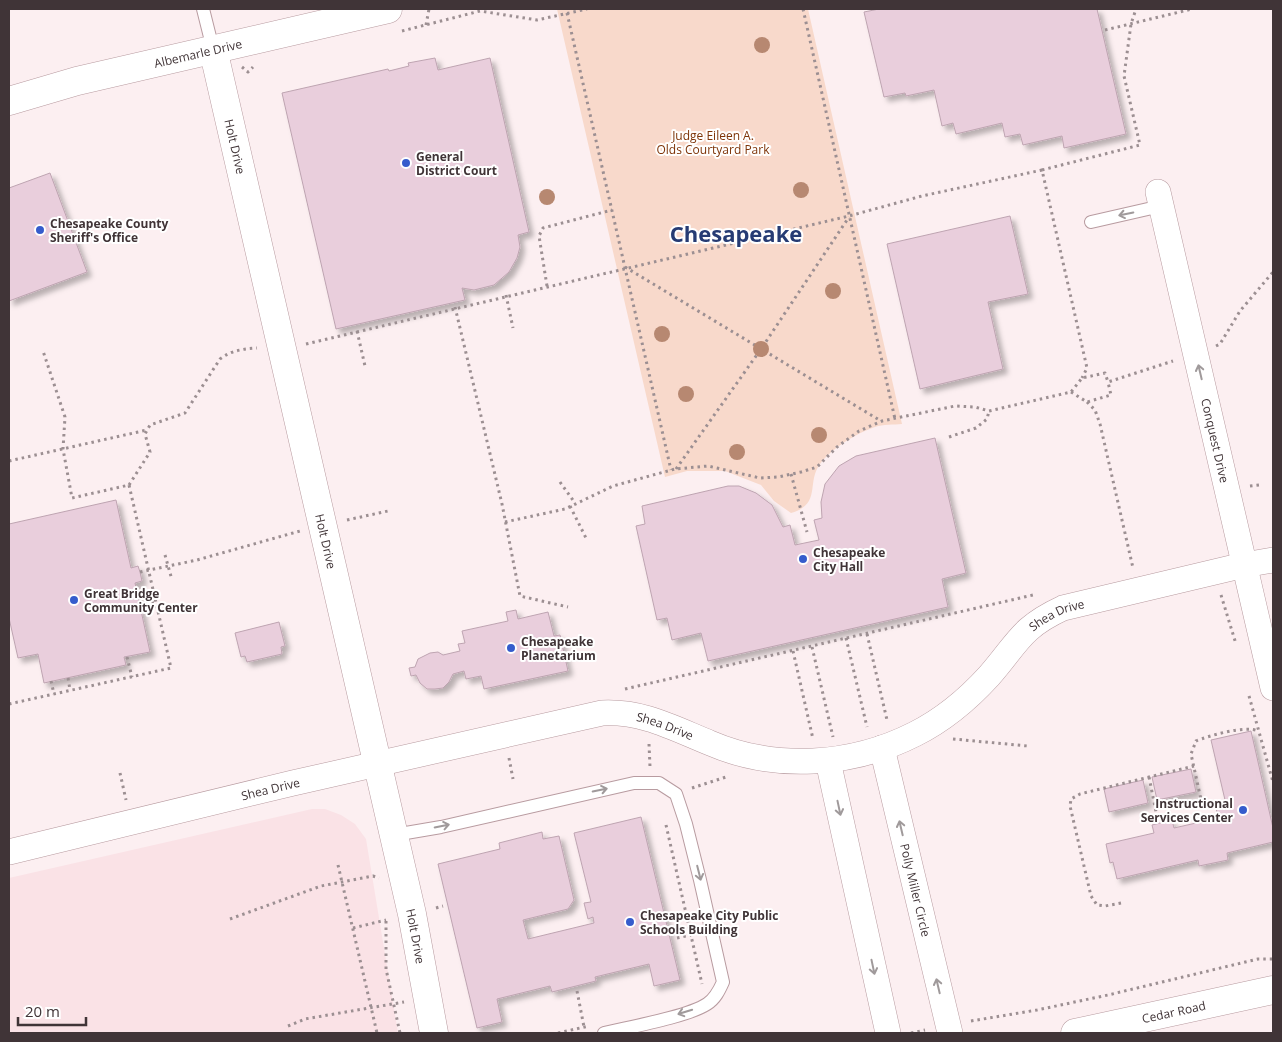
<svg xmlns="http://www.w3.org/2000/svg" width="1282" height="1042" viewBox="0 0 1282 1042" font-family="'Open Sans',sans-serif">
	<defs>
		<filter id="shadow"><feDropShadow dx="4.5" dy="4.5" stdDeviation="2.5" flood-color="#0004"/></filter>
	</defs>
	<rect width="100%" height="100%" fill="#fceff1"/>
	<polygon fill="#fae2e6" points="312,809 325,809 341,815 355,824 366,839 398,1033 9,1033 9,878"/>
	<path fill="#f8d9cb" d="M557,9h251l94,415c-8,1 -19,0 -27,3 -18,6 -43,21 -55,37 -14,19 2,40 -29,49l-17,-12 -13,-16 -36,-14h-38l-22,6z"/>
	<g fill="#e9cedc" stroke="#bea4b1" filter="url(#shadow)">
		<polygon points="879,9 1097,9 1126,134 1064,148 1062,136 1023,145 1020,134 1005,137 1002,123 956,134 953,123 942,126 934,90 906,96 905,93 884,97 864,12"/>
		<polygon points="435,58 438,70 490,58 529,232 518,235 520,247 517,258 509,272 494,285 474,290 462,288 465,300 336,329 282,93 388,69 389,71 409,66 408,63"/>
		<polygon points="50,173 87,272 9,301 9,188"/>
		<polygon points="1010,216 1028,294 988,302 1003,369 920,389 887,244"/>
		<polygon points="935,438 966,573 942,579 948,607 708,661 701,633 672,640 667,618 657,620 636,526 645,524 642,506 728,486 739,486 756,493 772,505 783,527 790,525 795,545 819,540 814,520 822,518 821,502 825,484 839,466 856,456"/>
		<polygon points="116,500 131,568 138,566 140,572 142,581 135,583 150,652 124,657 126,665 44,683 38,654 18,658 9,618 9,524"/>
		<polygon points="516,610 518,619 548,612 554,636 560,635 568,671 484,689 481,676 466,679 464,671 453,674 449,682 443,688 435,689 427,689 420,683 416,675 411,676 409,668 415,667 418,659 430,653 438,652 443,655 460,651 458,644 465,643 462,631 508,621 506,612"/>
		<polygon points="279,622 285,646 281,647 282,654 247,662 245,656 241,657 235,633"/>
		<polygon points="1251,731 1273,828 1273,842 1227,853 1228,860 1199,866 1198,860 1117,879 1113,862 1110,863 1106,844 1154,833 1152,825 1172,820 1174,828 1218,818 1215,802 1225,800 1211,740"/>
		<polygon points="1191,769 1196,792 1157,800 1152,777"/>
		<polygon points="1143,780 1148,803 1109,812 1104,789"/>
		<polygon points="641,817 680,980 654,986 649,964 595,977 596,981 552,992 550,986 497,999 502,1022 477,1028 438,864 500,849 499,843 542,832 543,839 559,836 574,900 568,909 523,920 528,939 594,923 593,917 588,919 584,903 591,902 574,833"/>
	</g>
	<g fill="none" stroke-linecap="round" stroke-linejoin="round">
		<g stroke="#b89ba0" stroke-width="14">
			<g id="lane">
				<polyline points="203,9 213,49"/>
				<polyline points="1091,222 1161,206"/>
				<path d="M394,835l47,-8 193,-44h25l17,11 10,30 14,56 23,102c-4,9 -8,17 -16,22 -20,13 -78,23 -103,29"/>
			</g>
		</g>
		<g stroke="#b89ba0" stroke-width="26">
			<g id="street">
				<path id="s1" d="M1158,192l115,496"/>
				<path id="s2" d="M882,748l68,285"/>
				<polyline points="828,761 888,1033"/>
				<path id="s3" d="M9,852l284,-69 309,-70c41,-2 71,15 108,30 65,28 142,23 205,-9 28,-14 53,-35 74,-58 29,-33 31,-48 74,-68l181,-43 29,-5"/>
			</g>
		</g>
		<g stroke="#b89ba0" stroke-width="29">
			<g id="secondary">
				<path id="s4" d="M213,49l199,865 22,119"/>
				<path id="s5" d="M9,101l68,-20 311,-72"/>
			</g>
		</g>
		<g stroke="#b89ba0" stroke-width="29">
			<g id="primary">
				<path id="s6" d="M1075,1033l198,-43"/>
			</g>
		</g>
		<g stroke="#9c8f92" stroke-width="3" stroke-dasharray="2.5 4" stroke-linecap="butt">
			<polyline points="803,9 895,419"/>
			<polyline points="567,13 671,470"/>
			<polyline points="426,25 429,9"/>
			<polyline points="1105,30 1192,9"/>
			<polyline points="402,31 480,11 537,20 587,9"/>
			<polyline points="242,67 248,72 253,67"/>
			<polyline points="1042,170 1140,145 1124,76 1131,24 1136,9"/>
			<polyline points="625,267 881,421"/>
			<polyline points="547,286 539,236 543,228 612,210"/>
			<polyline points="506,295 513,328"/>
			<polyline points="455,307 502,504 520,596 568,607"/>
			<polyline points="357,331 365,366"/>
			<polyline points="306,344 849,216 922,196 1042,170 1087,368 1082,378"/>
			<polyline points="1216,346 1220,344 1240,311 1273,272"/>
			<polyline points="1071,392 1087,402 1111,395 1108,382"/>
			<polyline points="1087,402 1095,410 1100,424 1133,568"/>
			<polyline points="949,437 976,428 987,419 989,411"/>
			<polyline points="9,461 147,430"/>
			<polyline points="676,469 761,349 849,217"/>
			<polyline points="791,474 807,532"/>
			<polyline points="560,482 575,503"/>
			<path d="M129,485l21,-33 -5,-18 5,-9 35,-12 35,-54c12,-9 23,-10 37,-11"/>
			<polyline points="1250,486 1259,485"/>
			<polyline points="570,506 586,538"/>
			<polyline points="347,520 388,511"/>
			<polyline points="505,522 565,509 613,486 675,469 708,466 760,478 778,477 801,472 817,467 837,447 859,431 882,421 955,406 975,407 989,411 1071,392 1082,378 1105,373 1108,382 1173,361"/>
			<polyline points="165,555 172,580"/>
			<polyline points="140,572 197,560 300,531"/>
			<polyline points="1221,595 1236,644"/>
			<polyline points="145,604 155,602"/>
			<polyline points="867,634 887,720"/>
			<polyline points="846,638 867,727"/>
			<polyline points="812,647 833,737"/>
			<polyline points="793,651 813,739"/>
			<polyline points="127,657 132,677"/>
			<polyline points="68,678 70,690"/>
			<polyline points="51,681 54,694"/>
			<polyline points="625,689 1033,595"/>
			<polyline points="1249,696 1273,782"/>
			<polyline points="9,704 171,668 129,485 72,498 63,449 65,417 43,351"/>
			<polyline points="953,739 1028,746"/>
			<polyline points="649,744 650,767"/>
			<polyline points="509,758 513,779"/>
			<polyline points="120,773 126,800"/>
			<polyline points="1149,777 1156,812"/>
			<polyline points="692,788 729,776"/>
			<path d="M1202,804l-11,-50 5,-13c12,-5 49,-16 62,-10"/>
			<polyline points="666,825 702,984"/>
			<polyline points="338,865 377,1033"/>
			<polyline points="1121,903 1105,906 1097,905 1091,896 1070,806 1071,799 1080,794 1194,766"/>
			<polyline points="436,908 443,906"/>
			<polyline points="230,919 321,886 373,876 379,878"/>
			<polyline points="386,921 386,969 400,1033"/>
			<polyline points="353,928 386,920"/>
			<polyline points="677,938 691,935"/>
			<polyline points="577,991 584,1027"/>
			<polyline points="971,1021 1037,1010 1108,995 1258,959 1273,959"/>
			<polyline points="288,1026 305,1019 404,1002"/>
			<polyline points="558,1033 589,1026"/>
			<polyline points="911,1033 925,1030"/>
		</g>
		<use href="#lane" stroke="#fff" stroke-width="12"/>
		<use href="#street" stroke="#fff" stroke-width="25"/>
		<use href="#secondary" stroke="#fff" stroke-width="28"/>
		<use href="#primary" stroke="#fff" stroke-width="28"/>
	</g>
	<g fill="#b78871">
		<circle cx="762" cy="45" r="8"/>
		<circle cx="801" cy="190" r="8"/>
		<circle cx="547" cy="197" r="8"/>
		<circle cx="833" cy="291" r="8"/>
		<circle cx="662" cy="334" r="8"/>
		<circle cx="761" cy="349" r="8"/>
		<circle cx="686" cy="394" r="8"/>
		<circle cx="819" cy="435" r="8"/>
		<circle cx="737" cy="452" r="8"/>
	</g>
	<defs><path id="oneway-shaft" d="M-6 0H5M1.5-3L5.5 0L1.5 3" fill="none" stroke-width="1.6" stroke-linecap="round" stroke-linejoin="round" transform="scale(1.25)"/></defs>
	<g stroke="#a09a9b">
		<use href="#oneway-shaft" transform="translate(1126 214) rotate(168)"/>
		<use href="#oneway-shaft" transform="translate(1200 372) rotate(-103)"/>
		<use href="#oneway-shaft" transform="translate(600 790) rotate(-12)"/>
		<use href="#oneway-shaft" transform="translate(839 808) rotate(78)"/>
		<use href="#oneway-shaft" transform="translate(442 826) rotate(-11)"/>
		<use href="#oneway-shaft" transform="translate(901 828) rotate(-103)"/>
		<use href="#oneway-shaft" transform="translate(699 873) rotate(76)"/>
		<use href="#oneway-shaft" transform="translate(873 967) rotate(78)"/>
		<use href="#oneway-shaft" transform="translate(938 986) rotate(-103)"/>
		<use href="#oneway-shaft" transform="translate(685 1012) rotate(163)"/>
	</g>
	<g fill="#355ccc" stroke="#fff" stroke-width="2">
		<circle cx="406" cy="163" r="5"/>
		<circle cx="40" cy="230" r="5"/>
		<circle cx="803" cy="559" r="5"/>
		<circle cx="74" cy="600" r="5"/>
		<circle cx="511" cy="648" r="5"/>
		<circle cx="1243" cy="810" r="5"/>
		<circle cx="630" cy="922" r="5"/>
	</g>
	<g text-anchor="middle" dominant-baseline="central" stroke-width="4" stroke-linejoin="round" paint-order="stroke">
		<g font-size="12" fill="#403437" stroke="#fff">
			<text stroke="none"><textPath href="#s5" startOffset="195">Albemarle Drive</textPath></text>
			<text stroke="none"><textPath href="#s4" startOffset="100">Holt Drive</textPath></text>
			<text stroke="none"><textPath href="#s1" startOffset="255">Conquest Drive</textPath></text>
			<text stroke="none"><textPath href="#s4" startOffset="505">Holt Drive</textPath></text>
			<text stroke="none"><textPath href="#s3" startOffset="1122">Shea Drive</textPath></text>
			<text stroke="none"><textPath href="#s3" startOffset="674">Shea Drive</textPath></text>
			<text stroke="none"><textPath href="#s3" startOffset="269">Shea Drive</textPath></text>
			<text stroke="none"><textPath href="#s2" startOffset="146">Polly Miller Circle</textPath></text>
			<text stroke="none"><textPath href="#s4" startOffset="910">Holt Drive</textPath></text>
			<text stroke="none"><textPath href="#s6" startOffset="101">Cedar Road</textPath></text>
		</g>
		<g font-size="12" fill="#7e3408" stroke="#fff">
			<text x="713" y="135">Judge Eileen A.<tspan x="713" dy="14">Olds Courtyard Park</tspan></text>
		</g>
		<g font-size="12" font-weight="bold" fill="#403437" stroke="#fff" text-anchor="start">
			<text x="416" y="156">General<tspan x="416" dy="14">District Court</tspan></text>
			<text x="50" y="223">Chesapeake County<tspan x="50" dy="14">Sheriff's Office</tspan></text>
			<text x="813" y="552">Chesapeake<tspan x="813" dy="14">City Hall</tspan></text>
			<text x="84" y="593">Great Bridge<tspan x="84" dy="14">Community Center</tspan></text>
			<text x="521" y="641">Chesapeake<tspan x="521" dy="14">Planetarium</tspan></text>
			<text x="1233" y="803" text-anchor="end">Instructional<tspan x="1233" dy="14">Services Center</tspan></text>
			<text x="640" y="915">Chesapeake City Public<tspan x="640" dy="14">Schools Building</tspan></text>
		</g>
		<g font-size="22" font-weight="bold" fill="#263b73" stroke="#fff">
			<text x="736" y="233">Chesapeake</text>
		</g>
	</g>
	<rect width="1282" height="1042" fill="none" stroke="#403437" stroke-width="20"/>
	<path d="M18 1017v8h68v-8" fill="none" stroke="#403437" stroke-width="2.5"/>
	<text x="25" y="1017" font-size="15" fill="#403437" stroke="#ffffff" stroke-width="4" paint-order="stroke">20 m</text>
</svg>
